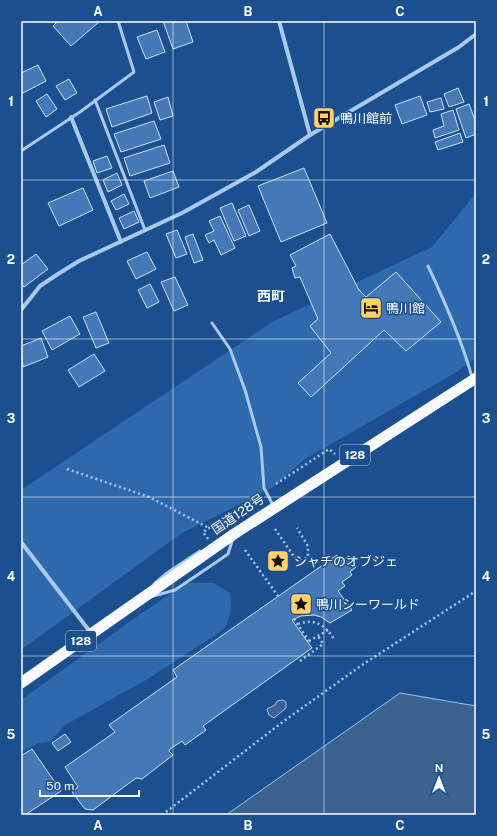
<svg xmlns="http://www.w3.org/2000/svg" width="497" height="836" viewBox="0 0 497 836" font-family="'Public Sans','Noto Sans JP',sans-serif">
	<rect width="100%" height="100%" fill="#1b4f8f"/>
	<g fill="#2e69ad">
		<polygon points="476,193 476,358 455,373 305,459 272,488 182,533 21,650 21,490 274,321 432,247"/>
		<path d="M187,583h27l16,10c2,14 1,25 -7,37l-77,50 -81,45 -15,17 -12,1 -17,9v-52l118,-85z"/>
	</g>
	<g fill="#3c6290" stroke="#9cc4f0">
		<polygon points="400,693 476,706 476,815 226,815"/>
		<polygon points="283,700 286,702 286,708 274,718 269,715 267,709 275,705 277,701"/>
	</g>
	<g fill="#4478b7" stroke="#cfe3fa">
		<polygon points="58,21 97,21 99,22 71,46 53,26"/>
		<polygon points="163,21 186,21 193,42 173,49"/>
		<polygon points="157,30 165,52 146,59 137,37"/>
		<polygon points="38,65 46,81 21,94 21,73"/>
		<polygon points="69,79 77,93 65,100 56,86"/>
		<polygon points="458,88 464,102 449,107 444,94"/>
		<polygon points="47,94 57,109 46,117 36,101"/>
		<polygon points="147,96 152,113 112,127 106,109"/>
		<polygon points="420,96 427,115 402,124 395,105"/>
		<polygon points="168,97 173,116 160,120 154,102"/>
		<polygon points="441,98 444,109 430,112 427,102"/>
		<polygon points="469,104 476,123 476,134 466,138 456,109"/>
		<polygon points="453,110 459,130 435,138 433,130 444,126 441,114"/>
		<polygon points="154,121 161,139 121,152 114,134"/>
		<polygon points="460,133 463,142 438,150 435,142"/>
		<polygon points="164,145 170,163 130,176 124,158"/>
		<polygon points="107,156 112,168 97,173 93,161"/>
		<polygon points="304,168 327,223 281,242 258,186"/>
		<polygon points="173,171 179,187 150,198 144,181"/>
		<polygon points="117,173 122,185 108,192 103,180"/>
		<polygon points="83,188 93,210 59,226 48,203"/>
		<polygon points="124,194 129,204 116,210 111,201"/>
		<polygon points="232,203 246,236 234,241 220,208"/>
		<polygon points="249,205 260,231 249,236 238,210"/>
		<polygon points="134,211 139,222 124,229 119,218"/>
		<polygon points="220,216 235,248 221,255 214,240 209,243 205,235 214,231 209,221"/>
		<polygon points="177,230 187,254 176,258 166,234"/>
		<polygon points="193,234 203,260 194,263 185,237"/>
		<polygon points="330,234 359,290 366,297 396,272 441,322 406,351 384,330 311,397 298,383 331,353 310,326 318,319 300,277 295,278 292,268 296,266 290,255"/>
		<polygon points="147,252 156,269 136,279 127,261"/>
		<polygon points="36,254 48,269 24,287 21,283 21,265"/>
		<polygon points="175,277 188,305 174,311 161,282"/>
		<polygon points="150,284 159,302 147,308 138,290"/>
		<polygon points="96,312 109,343 96,348 83,317"/>
		<polygon points="70,316 80,334 52,350 42,331"/>
		<polygon points="41,338 48,357 23,367 21,346"/>
		<polygon points="94,354 105,371 79,387 68,370"/>
		<polygon points="337,555 341,561 349,556 356,567 350,572 352,575 342,582 345,586 338,591 352,610 330,623 321,617 314,615 301,616 294,619 292,620 312,648 203,726 206,730 185,745 182,741 170,749 169,751 173,755 142,779 136,778 93,810 85,809 72,792 78,787 65,767 115,732 109,725 177,677 173,670"/>
		<polygon points="65,734 71,742 58,751 52,743"/>
		<polygon points="32,749 61,791 25,815 21,815 21,756"/>
	</g>
	<g fill="none" stroke-linecap="round" stroke-linejoin="round">
		<g stroke="#a9c9ee" stroke-width="2.5" stroke-dasharray="2 3" stroke-linecap="butt">
			<polyline points="67,469 149,497 209,528"/>
			<polyline points="276,484 329,449 335,454"/>
			<polyline points="275,529 295,558 304,559 308,557 308,546 297,528"/>
			<polyline points="208,539 203,532 256,497"/>
			<polyline points="245,550 278,596"/>
			<polyline points="294,619 309,641 308,642"/>
			<path d="M298,624c17,-6 27,1 36,15"/>
			<polyline points="309,641 328,630"/>
			<polyline points="300,661 323,644 318,636"/>
			<polyline points="162,815 284,721 362,665 476,591"/>
		</g>
		<g stroke="#a9c9ee" stroke-width="3">
			<polyline points="95,100 145,230"/>
			<polyline points="21,151 80,112 134,72 118,21"/>
			<path d="M428,266c17,36 33,72 44,111"/>
			<polyline points="212,323 230,349 245,390 261,447 264,488 273,505"/>
			<polyline points="154,584 167,573 200,551"/>
			<polyline points="150,597 175,590 215,563 228,554 233,538"/>
		</g>
		<g stroke="#a9c9ee" stroke-width="4">
			<polyline points="279,21 310,135"/>
			<polyline points="71,117 121,242"/>
			<polyline points="21,310 40,286 58,274 79,261 182,213 256,172 310,135 459,47 476,34"/>
			<polyline points="21,542 91,633"/>
		</g>
		<polyline stroke="#f8faff" stroke-width="11" points="21,683 234,534 476,378"/>
	</g>
	<path fill="none" stroke="#fff" stroke-width="1" stroke-opacity="0.55" d="M173,21v794M324,21v794M21,180h455M21,339h455M21,497h455M21,656h455"/>
	<defs>
		<g id="bus-square" transform="scale(1.15)"><rect x="-9" y="-9" width="18" height="18" rx="4" fill="#ffd166" stroke="#1b4f8f"/><path d="M-5-6H5V4H4V6H2V4H-2V6H-4V4H-5ZM-3.5-4V0h7V-4ZM-3.5 1.2v1.5H-2V1.2ZM2 1.2v1.5H3.5V1.2Z" fill="#111"/></g>
		<g id="hotel-square" transform="scale(1.15)"><rect x="-9" y="-9" width="18" height="18" rx="4" fill="#ffd166" stroke="#1b4f8f"/><path d="M-6-4.5h1.5V1H6V5H4.5V3h-9V5H-6ZM-4 0a1.8 1.8 0 1 1 3.6 0ZM.5 0V-2.5h3Q6-2.5 6 0Z" fill="#111"/></g>
		<g id="sight-square" transform="scale(1.15)"><rect x="-9" y="-9" width="18" height="18" rx="4" fill="#ffd166" stroke="#1b4f8f"/><path d="M0-6L1.8-2.2L6-1.7L2.9 1.2L3.7 5.4L0 3.3L-3.7 5.4L-2.9 1.2L-6-1.7L-1.8-2.2Z" fill="#111"/></g>
	</defs>
	<g fill-rule="evenodd">
		<use href="#bus-square" x="324" y="118"/>
		<use href="#hotel-square" x="371" y="308"/>
		<use href="#sight-square" x="278" y="561"/>
		<use href="#sight-square" x="301" y="604"/>
	</g>
	<g text-anchor="middle" dominant-baseline="central" stroke-width="3" stroke-linejoin="round" paint-order="stroke">
		<g fill="#1b4f8f" stroke="#bbcadd" stroke-width="1">
			<rect x="340" y="445" width="30" height="20" rx="3"/>
			<rect x="66" y="631" width="30" height="20" rx="3"/>
		</g>
		<g font-size="12" font-weight="bold" fill="#fff">
			<text x="355" y="455">128</text>
			<text x="81" y="641">128</text>
		</g>
		<g font-size="13" fill="#fff" stroke="#1b4f8f" text-anchor="start">
			<text x="340" y="118">鴨川館前</text>
			<text x="386" y="308">鴨川館</text>
			<text x="294" y="561">シャチのオブジェ</text>
			<text x="316" y="604">鴨川シーワールド</text>
		</g>
		<g font-size="13" fill="#fff" stroke="#1b4f8f">
			<text transform="translate(238 514) rotate(-34)">国道128号</text>
		</g>
		<g font-size="14" font-weight="bold" fill="#fff" stroke="#1b4f8f">
			<text x="271" y="296">西町</text>
		</g>
	</g>
	<rect width="497" height="836" fill="none" stroke="#1b4f8f" stroke-width="44"/>
	<g transform="translate(439 778)" stroke="#1b4f8f" stroke-width="3" paint-order="stroke">
	<path d="M0-3L7 15L0 10L-7 15Z" fill="#ffffff"/>
	<text y="-6" font-size="11" font-weight="bold" text-anchor="middle" fill="#ffffff">N</text>
	</g>
	<path d="M40 790v6h99v-6" fill="none" stroke="#ffffff" stroke-width="2"/>
	<text x="46" y="790" font-size="12" fill="#ffffff" stroke="#1b4f8f" stroke-width="3" paint-order="stroke">50 m</text>
	<rect x="22" y="22" width="453" height="792" fill="none" stroke="#fff" stroke-width="1.5"/>
	<g font-size="13" text-anchor="middle" font-weight="bold" fill="#fff">
		<text x="98" y="16">A</text>
		<text x="248" y="16">B</text>
		<text x="400" y="16">C</text>
		<text x="11" y="106">1</text>
		<text x="486" y="106">1</text>
		<text x="11" y="264">2</text>
		<text x="486" y="264">2</text>
		<text x="11" y="423">3</text>
		<text x="486" y="423">3</text>
		<text x="11" y="581">4</text>
		<text x="486" y="581">4</text>
		<text x="11" y="739">5</text>
		<text x="486" y="739">5</text>
		<text x="98" y="830">A</text>
		<text x="248" y="830">B</text>
		<text x="400" y="830">C</text>
	</g>
</svg>
